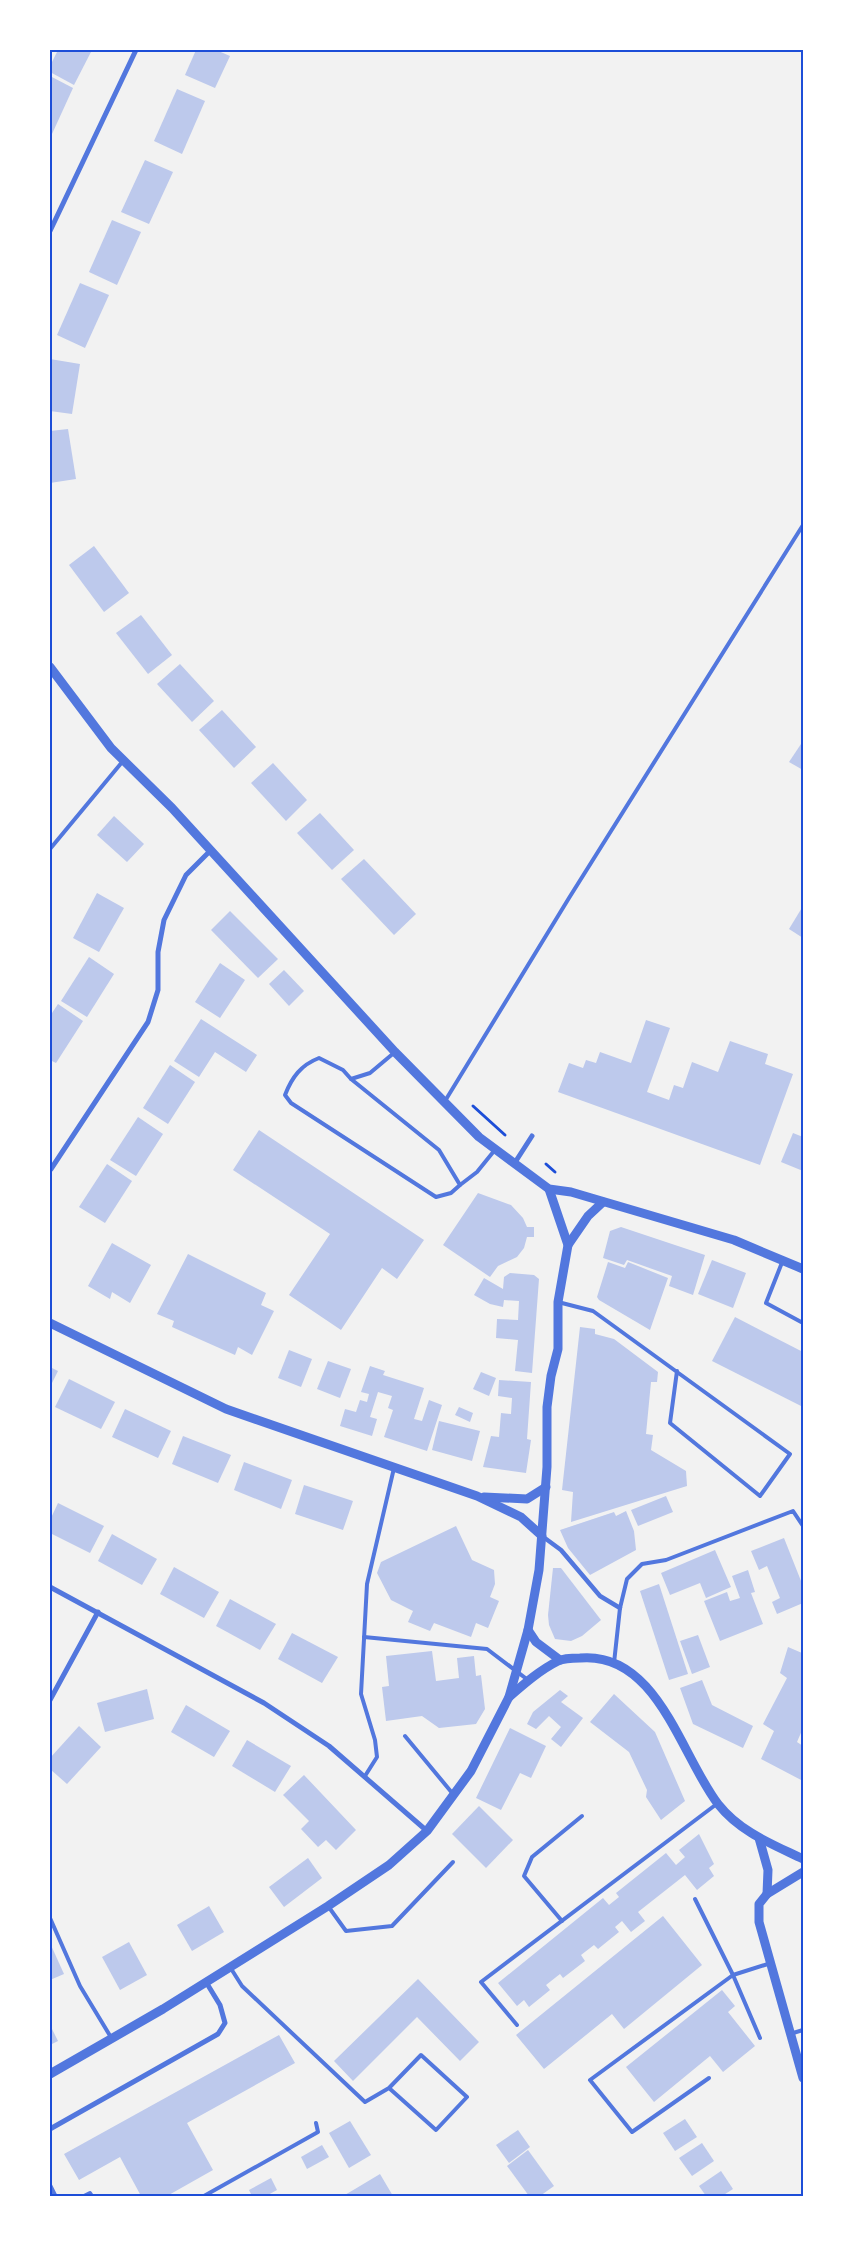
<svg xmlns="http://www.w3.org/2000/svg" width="853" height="2246" viewBox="0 0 853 2246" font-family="Overpass,sans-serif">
	<rect width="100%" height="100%" fill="#f2f2f2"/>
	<g fill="#bdc9ec">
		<polygon points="58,50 92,50 74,85 50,72 50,66"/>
		<polygon points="196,50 216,50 230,56 215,88 185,75"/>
		<polygon points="50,76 73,88 52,134 50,133"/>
		<polygon points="177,89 205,101 182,154 154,141"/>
		<polygon points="145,160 173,172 149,224 121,212"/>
		<polygon points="112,220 141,232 117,285 89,272"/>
		<polygon points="80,283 109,295 85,348 57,335"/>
		<polygon points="50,359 80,364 72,414 50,411"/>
		<polygon points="68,429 76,479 50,483 50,431"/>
		<polygon points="94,546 129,593 104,612 69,565"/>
		<polygon points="141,615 172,655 148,674 116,633"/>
		<polygon points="180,664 214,701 192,722 157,684"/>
		<polygon points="222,710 256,747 234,768 199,730"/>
		<polygon points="803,741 803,770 789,762"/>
		<polygon points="273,763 307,800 286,821 251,783"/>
		<polygon points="320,813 354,850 332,870 297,833"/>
		<polygon points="114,816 144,844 127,862 97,835"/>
		<polygon points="364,859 416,914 394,935 341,879"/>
		<polygon points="97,893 124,908 99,952 73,938"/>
		<polygon points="803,906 803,938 789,929"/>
		<polygon points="230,911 278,959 258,978 211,930"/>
		<polygon points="89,957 114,974 87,1017 61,1001"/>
		<polygon points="220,963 245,980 220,1018 195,1002"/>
		<polygon points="284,970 304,991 289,1006 269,984"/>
		<polygon points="58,1004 83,1021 56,1063 50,1060 50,1016"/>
		<polygon points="201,1019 257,1055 246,1072 215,1052 199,1077 174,1061"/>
		<polygon points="646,1020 670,1028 647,1092 669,1100 674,1085 683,1088 692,1062 718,1072 730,1041 768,1054 765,1064 793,1074 760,1165 558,1092 569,1063 583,1068 586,1060 596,1063 600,1052 631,1063"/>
		<polygon points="170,1065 195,1082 168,1124 143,1108"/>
		<polygon points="138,1117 163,1134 136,1176 110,1160"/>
		<polygon points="259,1130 424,1240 397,1279 382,1268 341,1330 289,1295 330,1234 233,1170"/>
		<polygon points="793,1133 803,1137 803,1171 781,1162"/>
		<polygon points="107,1164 132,1181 105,1223 79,1207"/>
		<polygon points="478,1193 511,1205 523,1218 527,1227 534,1227 534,1237 527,1237 524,1248 517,1257 498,1266 490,1277 443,1245"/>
		<polygon points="621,1227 705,1255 693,1295 669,1286 672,1276 627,1260 624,1265 603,1258 610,1231"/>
		<polygon points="112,1243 151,1265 130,1303 112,1292 110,1299 88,1286"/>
		<polygon points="188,1254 266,1293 261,1305 274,1311 252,1355 238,1347 235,1355 172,1327 174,1321 157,1314"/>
		<polygon points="712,1260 746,1273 733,1308 698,1294"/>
		<polygon points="608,1262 625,1268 628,1262 668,1278 650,1330 599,1300 597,1297"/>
		<polygon points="510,1273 534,1275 539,1279 532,1373 515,1371 518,1340 496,1338 497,1319 518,1320 519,1301 504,1300 503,1307 490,1304 474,1295 484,1278 503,1289 504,1277"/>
		<polygon points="735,1317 803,1352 803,1407 712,1361"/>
		<polygon points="580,1327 595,1329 595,1334 614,1339 658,1372 657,1382 651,1382 646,1434 653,1435 651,1450 686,1471 687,1486 571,1522 573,1492 562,1490"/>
		<polygon points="289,1350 312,1359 301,1387 278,1378"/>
		<polygon points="328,1361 351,1369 340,1398 317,1389"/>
		<polygon points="370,1366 385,1371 383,1375 424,1388 414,1419 422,1421 429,1400 442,1405 427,1451 384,1437 393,1410 388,1408 392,1396 378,1392 370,1417 377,1419 372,1436 340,1426 345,1409 356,1412 360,1400 367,1402 369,1394 361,1392"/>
		<polygon points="50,1367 58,1371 50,1387"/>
		<polygon points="481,1372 496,1378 489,1396 473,1389"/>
		<polygon points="69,1379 115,1402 101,1429 55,1407"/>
		<polygon points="499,1380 531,1382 527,1439 531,1440 526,1473 483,1467 491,1436 499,1437 501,1413 511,1414 512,1398 498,1396"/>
		<polygon points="459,1407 473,1413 470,1422 455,1415"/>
		<polygon points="125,1409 171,1431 158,1458 112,1437"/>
		<polygon points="439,1421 480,1431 472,1461 432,1450"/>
		<polygon points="183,1436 231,1455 218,1483 172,1464"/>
		<polygon points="244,1462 292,1480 281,1509 234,1490"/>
		<polygon points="304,1485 353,1501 343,1530 295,1514"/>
		<polygon points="666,1496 673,1512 638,1526 631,1510"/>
		<polygon points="58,1503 104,1526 90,1553 50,1533 50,1520"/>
		<polygon points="626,1511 634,1531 636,1550 590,1575 568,1548 560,1530 614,1512 616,1516"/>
		<polygon points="456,1526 472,1560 494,1570 495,1584 490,1597 499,1601 488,1628 476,1623 471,1637 434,1623 430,1631 408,1622 413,1611 391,1600 377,1573 381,1562"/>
		<polygon points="112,1534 157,1559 142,1585 98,1561"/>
		<polygon points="784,1538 803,1586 803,1603 777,1614 772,1602 780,1598 767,1566 759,1570 751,1551"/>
		<polygon points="715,1550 731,1587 706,1598 700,1583 670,1595 661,1573"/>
		<polygon points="174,1567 219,1592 204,1618 160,1594"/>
		<polygon points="553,1568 561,1568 601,1620 582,1636 571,1641 555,1639 549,1625 548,1615"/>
		<polygon points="748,1570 755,1592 751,1593 763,1624 720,1641 704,1601 727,1592 730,1601 740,1598 732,1576"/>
		<polygon points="659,1584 688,1674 669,1680 640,1591"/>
		<polygon points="230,1599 276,1624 260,1650 216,1626"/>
		<polygon points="292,1633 338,1657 322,1683 278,1659"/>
		<polygon points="698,1635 710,1667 692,1674 680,1641"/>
		<polygon points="788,1647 802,1653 803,1650 803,1728 797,1742 803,1746 803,1781 761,1759 774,1731 763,1724 787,1678 780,1673"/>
		<polygon points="432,1651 436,1681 459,1678 457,1658 474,1656 476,1676 481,1675 485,1709 476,1724 439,1728 422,1716 386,1721 382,1687 389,1686 386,1656"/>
		<polygon points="702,1680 712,1705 753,1726 743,1748 693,1724 680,1688"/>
		<polygon points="147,1689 154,1719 105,1732 97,1703"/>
		<polygon points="560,1690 568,1696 561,1702 583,1718 561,1747 551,1739 561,1727 549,1716 536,1729 527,1724 533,1712"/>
		<polygon points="614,1694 655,1732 685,1801 661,1820 646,1797 647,1790 629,1752 590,1722"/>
		<polygon points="186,1705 230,1731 214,1757 171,1732"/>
		<polygon points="79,1726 101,1747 67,1784 50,1769 50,1758"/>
		<polygon points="510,1728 546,1746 531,1778 520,1773 501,1810 476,1798"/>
		<polygon points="247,1740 291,1766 275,1792 232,1766"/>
		<polygon points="304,1775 356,1830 336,1850 326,1840 318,1847 301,1829 309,1821 283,1795"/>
		<polygon points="479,1806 513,1840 486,1868 452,1834"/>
		<polygon points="699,1834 714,1864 709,1868 714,1876 697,1890 685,1875 638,1912 645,1921 631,1932 622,1921 615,1927 619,1932 598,1949 594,1945 581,1955 585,1961 563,1978 560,1974 546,1985 550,1990 529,2007 524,2000 517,2006 498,1983 603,1898 609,1905 619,1897 616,1893 666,1853 676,1865 685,1857 679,1850"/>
		<polygon points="308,1858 322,1878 284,1907 269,1887"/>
		<polygon points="209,1906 224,1932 192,1951 177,1925"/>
		<polygon points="663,1916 702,1965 624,2029 612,2014 544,2069 516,2035"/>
		<polygon points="129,1942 147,1975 120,1990 102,1957"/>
		<polygon points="50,1943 64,1974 50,1980"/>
		<polygon points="418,1979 479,2042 460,2061 417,2017 353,2081 334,2061"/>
		<polygon points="722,1990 735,2006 728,2012 755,2046 723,2072 710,2056 654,2102 626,2067"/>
		<polygon points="50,2025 58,2041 50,2045"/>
		<polygon points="279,2035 295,2063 187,2123 213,2170 167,2196 141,2196 120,2157 79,2180 64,2154"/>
		<polygon points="685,2119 697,2137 675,2151 663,2133"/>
		<polygon points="350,2121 371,2155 349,2168 329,2133"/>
		<polygon points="518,2130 530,2147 509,2163 496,2145"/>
		<polygon points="702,2143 714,2161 692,2176 679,2158"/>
		<polygon points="322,2145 329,2157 307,2169 301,2157"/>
		<polygon points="528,2150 554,2186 540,2196 529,2196 507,2166"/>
		<polygon points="721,2171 733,2189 722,2196 706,2196 699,2186"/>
		<polygon points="380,2174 393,2196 343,2196 355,2189"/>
		<polygon points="271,2178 277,2190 266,2196 252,2196 249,2190"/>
	</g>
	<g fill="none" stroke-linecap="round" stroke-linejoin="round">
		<g stroke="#1d4ed8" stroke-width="3">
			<polyline points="473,1106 505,1135"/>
			<polyline points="546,1164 555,1172"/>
		</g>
		<g stroke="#5277de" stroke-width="4">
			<polyline points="50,849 123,761"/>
			<path d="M319,1058l24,12 8,9 88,71 21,35 -9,8 -15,4 -145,-94 -6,-8c7,-18 16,-30 34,-37z"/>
			<polyline points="351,1079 370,1073 395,1052"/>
			<polyline points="445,1101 569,898 803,525"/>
			<polyline points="460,1185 477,1172 494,1151"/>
			<polyline points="783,1260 766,1303 803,1323"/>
			<polyline points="558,1302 593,1311 790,1454 760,1496 670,1423 677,1371"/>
			<polyline points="364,1637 487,1649 528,1680"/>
			<polyline points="614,1663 620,1608 627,1579 642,1564 666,1560 793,1511 803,1526"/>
			<polyline points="405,1736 453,1794"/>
			<polyline points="365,1776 377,1757 375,1740 361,1694 367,1584 394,1468"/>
			<polyline points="695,1899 733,1975 760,2038"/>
			<polyline points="328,1906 346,1931 392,1926 453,1862"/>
			<polyline points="50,1918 80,1986 112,2039"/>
			<polyline points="562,1921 524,1876 532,1857 582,1816"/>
			<polyline points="230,1967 242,1986 365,2102 389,2088 436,2130 467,2097 421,2055 389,2088"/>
			<polyline points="517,2025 481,1982 718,1803"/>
			<polyline points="790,2034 803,2030"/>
			<polyline points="709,2078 632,2132 590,2080 733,1975 771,1963"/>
			<polyline points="84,2196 90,2193 92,2196"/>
			<polyline points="204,2196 318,2132 316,2123"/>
		</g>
		<polyline stroke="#5277de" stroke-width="4.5" points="542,1536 561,1550 600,1596 620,1608"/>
		<g stroke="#5277de" stroke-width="5">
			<polyline points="50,231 136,50"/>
			<polyline points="514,1164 532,1136"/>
			<polyline points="51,1169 148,1022 158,990 158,952 164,920 186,875 211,850"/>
			<polyline points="50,1587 264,1703 329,1746 427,1831"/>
			<polyline points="50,1700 98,1612"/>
			<polyline points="50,2129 218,2034 225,2023 220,2005 206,1982"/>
			<polyline points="50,2186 55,2196"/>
		</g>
		<g stroke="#5277de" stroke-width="9">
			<polyline points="50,667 111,748 172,808 395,1052 479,1137 549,1189 571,1192 734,1240 803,1269"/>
			<polyline points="568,1245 588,1216 603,1202"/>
			<polyline points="50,1323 226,1409 477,1496 521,1517 542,1536"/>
			<polyline points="484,1497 527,1499 546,1487"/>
			<polyline points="528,1630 536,1642 560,1660"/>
			<path d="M509,1697c15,-13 31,-27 49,-36 6,-3 15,-3 22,-3 77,-7 101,98 138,146 22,28 54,40 85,55"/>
			<polyline points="759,1838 768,1870 767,1894"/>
			<polyline points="803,1872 767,1894 759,1904 759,1922 803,2078"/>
			<polyline points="50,2074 163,2009 328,1906 389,1865 427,1831 471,1771 509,1697 528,1630 539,1570 547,1467 547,1407 551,1376 558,1349 558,1302 568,1245 549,1189"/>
		</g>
	</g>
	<rect width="853" height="2246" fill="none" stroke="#ffffff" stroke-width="102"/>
	<rect x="51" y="51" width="751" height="2144" fill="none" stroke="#1d4ed8" stroke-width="2"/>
</svg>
